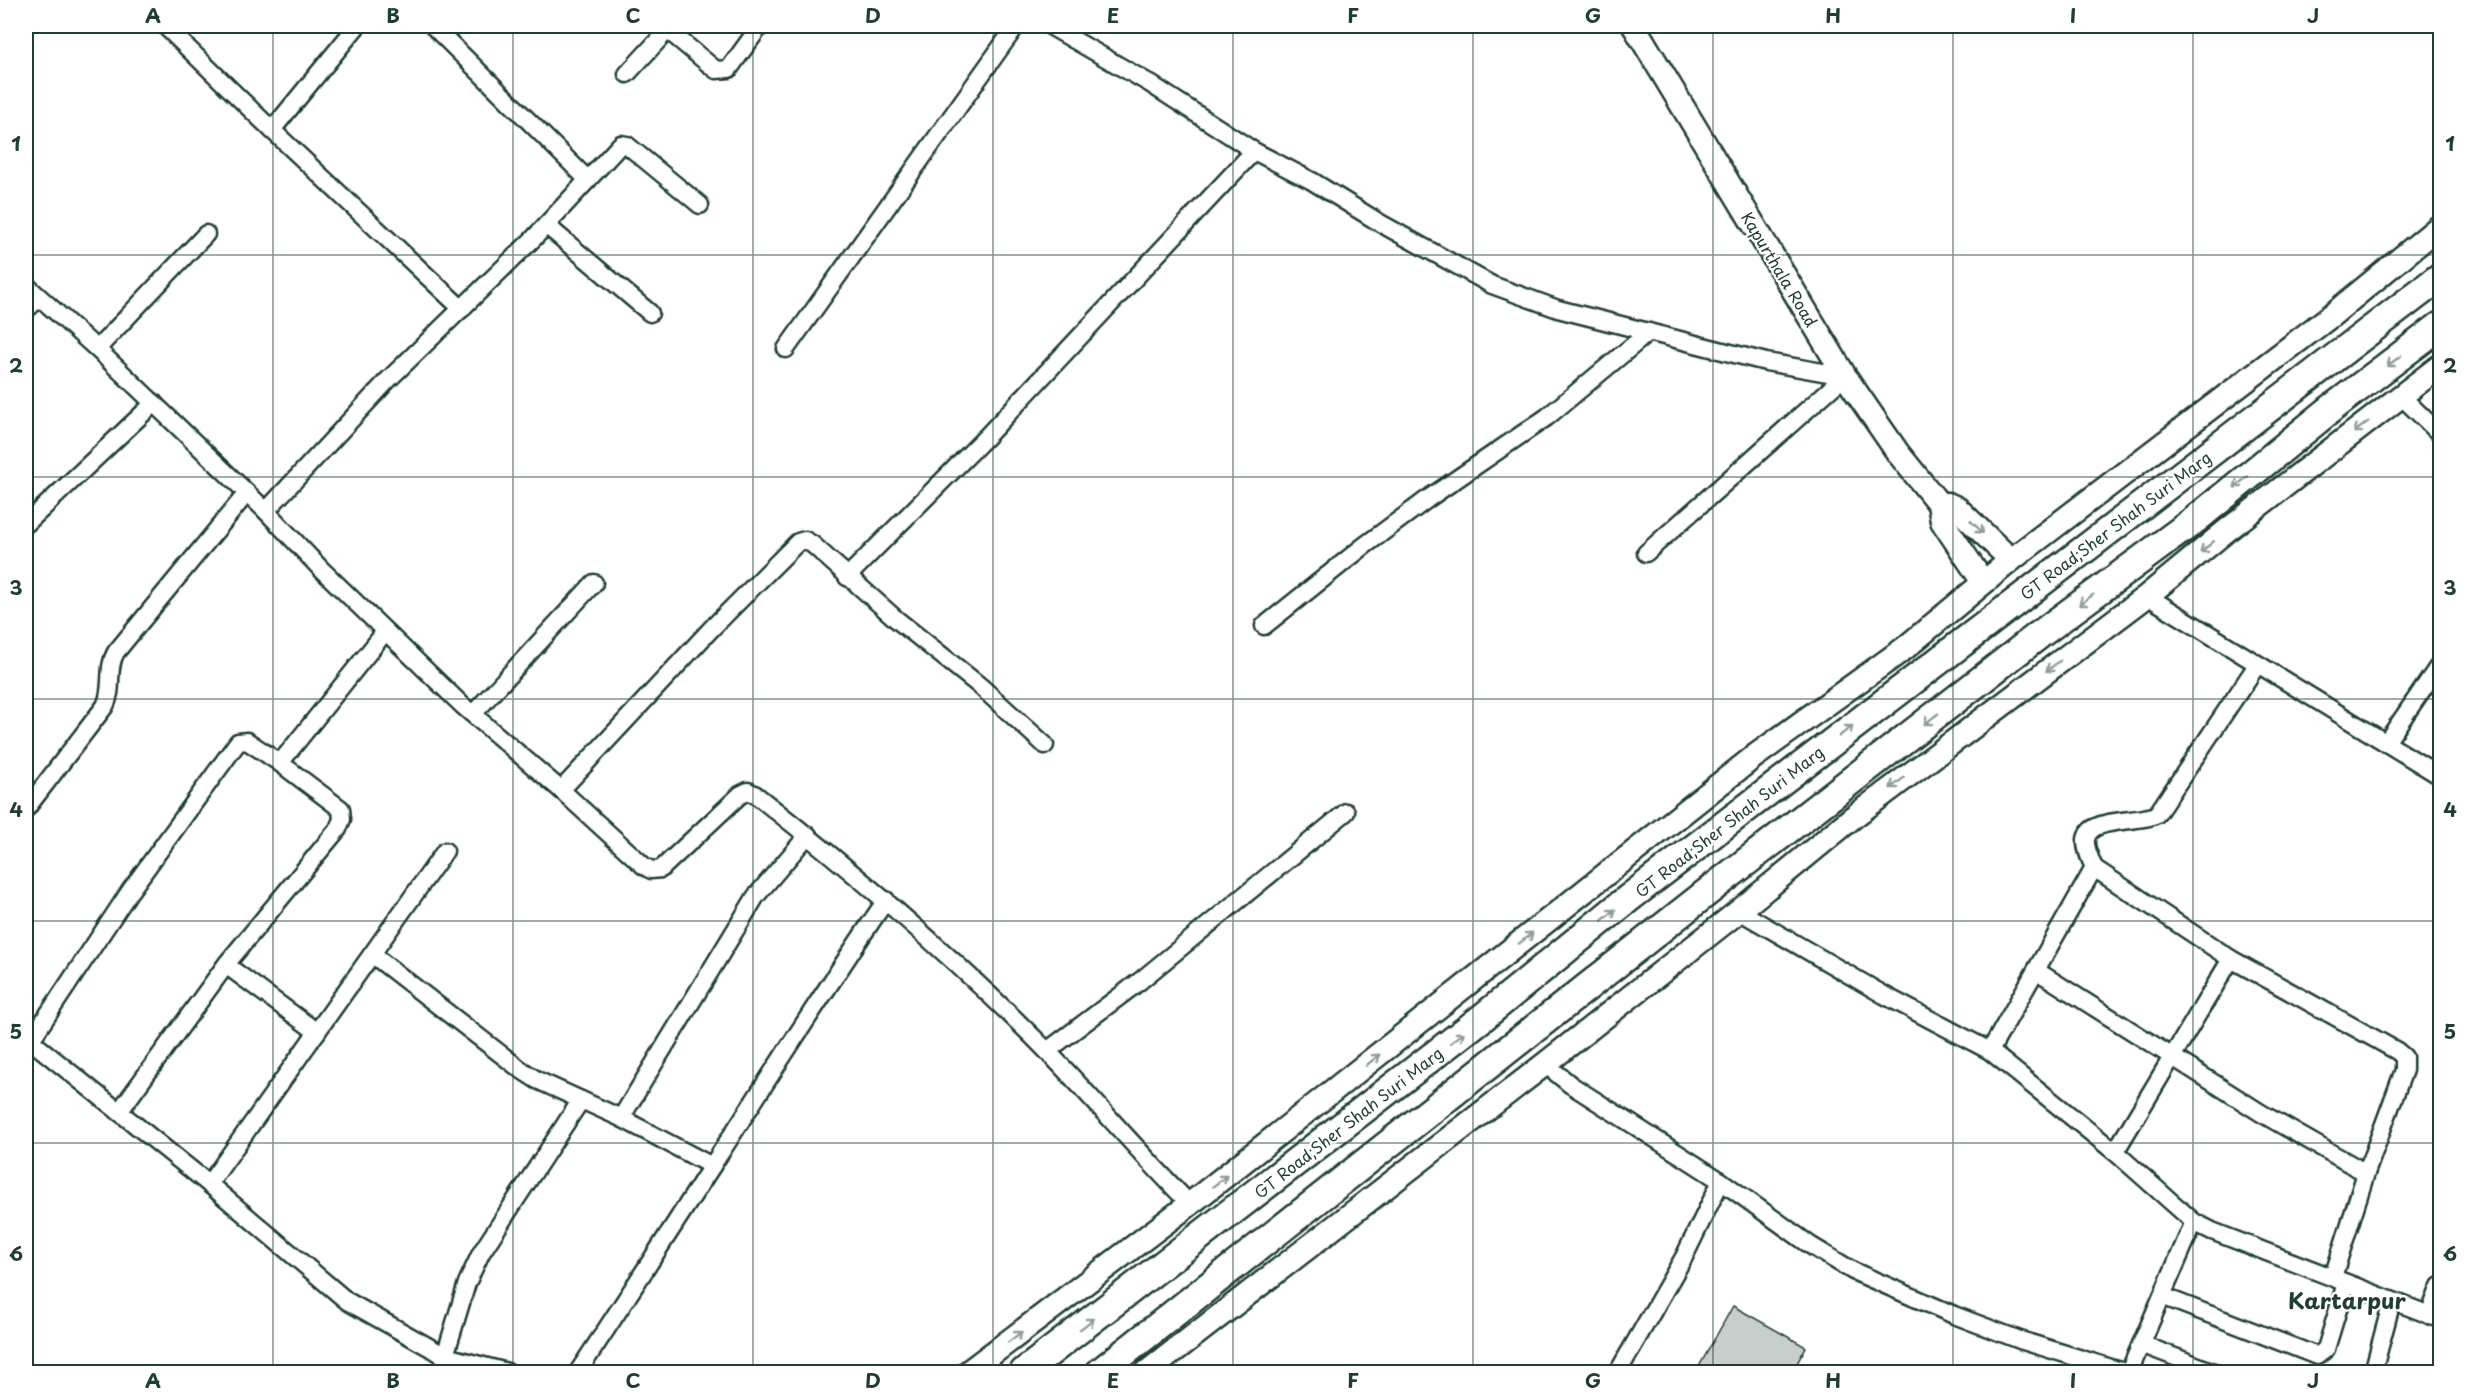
<svg xmlns="http://www.w3.org/2000/svg" width="2466" height="1398" viewBox="0 0 2466 1398" font-family="'Playpen Sans',sans-serif">
	<rect width="100%" height="100%" fill="#fff"/>
	<filter id="ink" filterUnits="userSpaceOnUse"><feTurbulence type="fractalNoise" baseFrequency=".0167" numOctaves="2"/><feDisplacementMap in="SourceGraphic" scale="12" xChannelSelector="R" yChannelSelector="G"/><feConvolveMatrix kernelMatrix="1 2 1 2 8 2 1 2 1" color-interpolation-filters="sRGB"/></filter>
	<g filter="url(#ink)">
		<polygon fill="#c7cfcc" stroke="#1f3d34" stroke-width="1.5" points="1733,1306 1806,1347 1792,1372 1696,1372"/>
		<g fill="none" stroke-linecap="round" stroke-linejoin="round">
			<g stroke="#1f3d34" stroke-width="21">
				<g id="minor">
					<polyline points="165,26 272,130 462,309"/>
					<polyline points="433,26 588,180"/>
					<polyline points="1050,26 1149,83 1254,151 1312,181 1380,223 1492,285 1558,309 1766,362 1845,376"/>
					<polyline points="627,74 663,35 670,32 716,70 729,69 760,26"/>
					<polyline points="272,130 357,26"/>
					<polyline points="546,225 650,313"/>
					<path d="M26,285l71,64 169,162 55,58 142,137 98,84 83,76 7,4 10,-1 79,-74 8,-4 8,4c101,79 200,164 291,256 49,50 94,104 143,153"/>
					<polyline points="26,310 39,298"/>
					<polyline points="97,349 206,234"/>
					<polyline points="786,349 1016,26"/>
					<polyline points="2401,396 2440,434"/>
					<polyline points="266,511 387,381 534,238 621,144 627,145 700,205"/>
					<polyline points="26,524 154,403"/>
					<polyline points="1646,553 1845,376"/>
					<polyline points="847,577 986,437 1254,151"/>
					<polyline points="2147,596 2440,776"/>
					<polyline points="1264,626 1364,546 1429,498 1547,417 1649,332"/>
					<polyline points="473,714 594,583"/>
					<polyline points="2387,741 2440,664"/>
					<polyline points="280,763 385,632"/>
					<polyline points="561,790 712,628 798,542 805,540 812,544 896,619 980,686 1045,745"/>
					<path d="M26,809l79,-103c9,-17 1,-37 11,-54l131,-159"/>
					<polyline points="2094,868 2231,959"/>
					<polyline points="1739,911 1884,995 1990,1051 2115,1152 2194,1222 2212,1231 2440,1319"/>
					<polyline points="373,955 520,1069 537,1080 621,1118 712,1166"/>
					<polyline points="226,965 317,1032"/>
					<polyline points="2037,971 2261,1113 2366,1173"/>
					<polyline points="26,1037 209,1184 347,1301 445,1356 507,1372"/>
					<polyline points="31,1040 130,891 238,742 247,741 280,763 341,809 342,819 338,829 228,962 119,1112"/>
					<polyline points="1047,1051 1140,981 1346,812"/>
					<path d="M1990,1051l104,-183c-3,-8 -9,-19 -8,-28 2,-24 54,-16 71,-26l100,-149"/>
					<polyline points="1545,1064 1571,1085 1721,1181 1810,1245 1853,1271 1954,1315 2020,1340 2124,1372"/>
					<polyline points="621,1118 756,896 808,835"/>
					<polyline points="2115,1152 2231,959 2397,1051 2404,1057 2404,1070 2366,1173 2333,1277"/>
					<polyline points="209,1184 445,851"/>
					<polyline points="2162,1296 2317,1356 2326,1349 2346,1283"/>
					<polyline points="2429,1315 2440,1286"/>
					<polyline points="2141,1344 2214,1372"/>
					<polyline points="445,1356 467,1283 481,1253 581,1100"/>
					<path d="M578,1372c104,-156 202,-316 308,-472"/>
					<polyline points="1618,1372 1684,1257 1721,1181"/>
					<polyline points="2129,1372 2194,1222"/>
					<polyline points="2373,1372 2392,1301"/>
				</g>
			</g>
			<g stroke="#1f3d34" stroke-width="27">
				<g id="secondary">
					<polyline points="1634,26 1845,376 1898,453 1939,504 1942,521 1983,582"/>
					<polyline points="1939,504 1948,504 1957,508 2011,560"/>
					<polyline points="968,1372 1190,1204 1755,756 1905,648 2011,560 2332,315 2440,226"/>
					<polyline points="1147,1372 1545,1064 1739,911 1852,818 2147,596 2226,531 2440,366"/>
				</g>
			</g>
			<g stroke="#1f3d34" stroke-width="32">
				<g id="trunk">
					<polyline points="1024,1372 1482,1018 1629,898 2440,277"/>
					<polyline points="1100,1372 1710,890 2039,635 2196,519 2332,408 2440,326"/>
				</g>
			</g>
			<use href="#minor" stroke="#fff" stroke-width="16"/>
			<use href="#secondary" stroke="#fff" stroke-width="22"/>
			<use href="#trunk" stroke="#fff" stroke-width="27"/>
		</g>
		<defs><path id="oneway-shaft" d="M-6 0H5M1.5-3L5.5 0L1.5 3" fill="none" stroke-width="1.6" stroke-linecap="round" stroke-linejoin="round" transform="scale(1.5)"/></defs>
		<g stroke="#8f9e9a">
			<use href="#oneway-shaft" transform="translate(2394 361) rotate(143)"/>
			<use href="#oneway-shaft" transform="translate(2361 427) rotate(143)"/>
			<use href="#oneway-shaft" transform="translate(2241 482) rotate(141)"/>
			<use href="#oneway-shaft" transform="translate(1977 527) rotate(44)"/>
			<use href="#oneway-shaft" transform="translate(2207 547) rotate(140)"/>
			<use href="#oneway-shaft" transform="translate(2086 600) rotate(143)"/>
			<use href="#oneway-shaft" transform="translate(2053 666) rotate(143)"/>
			<use href="#oneway-shaft" transform="translate(1931 719) rotate(142)"/>
			<use href="#oneway-shaft" transform="translate(1846 731) rotate(-38)"/>
			<use href="#oneway-shaft" transform="translate(1897 783) rotate(143)"/>
			<use href="#oneway-shaft" transform="translate(1609 915) rotate(-39)"/>
			<use href="#oneway-shaft" transform="translate(1526 938) rotate(-39)"/>
			<use href="#oneway-shaft" transform="translate(1457 1038) rotate(-38)"/>
			<use href="#oneway-shaft" transform="translate(1373 1060) rotate(-39)"/>
			<use href="#oneway-shaft" transform="translate(1220 1181) rotate(-38)"/>
			<use href="#oneway-shaft" transform="translate(1087 1324) rotate(-38)"/>
			<use href="#oneway-shaft" transform="translate(1015 1337) rotate(-37)"/>
		</g>
	</g>
	<path fill="none" stroke="#1f3d34" stroke-width="1.5" stroke-opacity="0.55" d="M273,26v1346M513,26v1346M753,26v1346M993,26v1346M1233,26v1346M1473,26v1346M1713,26v1346M1953,26v1346M2193,26v1346M26,255h2414M26,477h2414M26,699h2414M26,921h2414M26,1143h2414"/>
	<g text-anchor="middle" dominant-baseline="central" stroke-width="4.5" stroke-linejoin="round" paint-order="stroke">
		<g font-size="16" fill="#1f3d34" stroke="#fff">
			<text transform="translate(1780 269) rotate(59)">Kapurthala Road</text>
			<text transform="translate(2115 525) rotate(-37)">GT Road;Sher Shah Suri Marg</text>
			<text transform="translate(1729 821) rotate(-38)">GT Road;Sher Shah Suri Marg</text>
			<text transform="translate(1348 1122) rotate(-38)">GT Road;Sher Shah Suri Marg</text>
		</g>
		<g font-size="22" font-weight="bold" fill="#1f3d34" stroke="#fff">
			<text x="2347" y="1299">Kartarpur</text>
		</g>
	</g>
	<rect width="2466" height="1398" fill="none" stroke="#fff" stroke-width="66"/>
	<rect x="33" y="33" width="2400" height="1332" fill="none" stroke="#1f3d34" stroke-width="2"/>
	<g font-size="20" text-anchor="middle" font-weight="bold" fill="#1f3d34">
		<text x="153" y="23">A</text>
		<text x="393" y="23">B</text>
		<text x="633" y="23">C</text>
		<text x="873" y="23">D</text>
		<text x="1113" y="23">E</text>
		<text x="1353" y="23">F</text>
		<text x="1593" y="23">G</text>
		<text x="1833" y="23">H</text>
		<text x="2073" y="23">I</text>
		<text x="2313" y="23">J</text>
		<text x="16" y="151">1</text>
		<text x="2450" y="151">1</text>
		<text x="16" y="373">2</text>
		<text x="2450" y="373">2</text>
		<text x="16" y="595">3</text>
		<text x="2450" y="595">3</text>
		<text x="16" y="817">4</text>
		<text x="2450" y="817">4</text>
		<text x="16" y="1039">5</text>
		<text x="2450" y="1039">5</text>
		<text x="16" y="1261">6</text>
		<text x="2450" y="1261">6</text>
		<text x="153" y="1388">A</text>
		<text x="393" y="1388">B</text>
		<text x="633" y="1388">C</text>
		<text x="873" y="1388">D</text>
		<text x="1113" y="1388">E</text>
		<text x="1353" y="1388">F</text>
		<text x="1593" y="1388">G</text>
		<text x="1833" y="1388">H</text>
		<text x="2073" y="1388">I</text>
		<text x="2313" y="1388">J</text>
	</g>
</svg>
